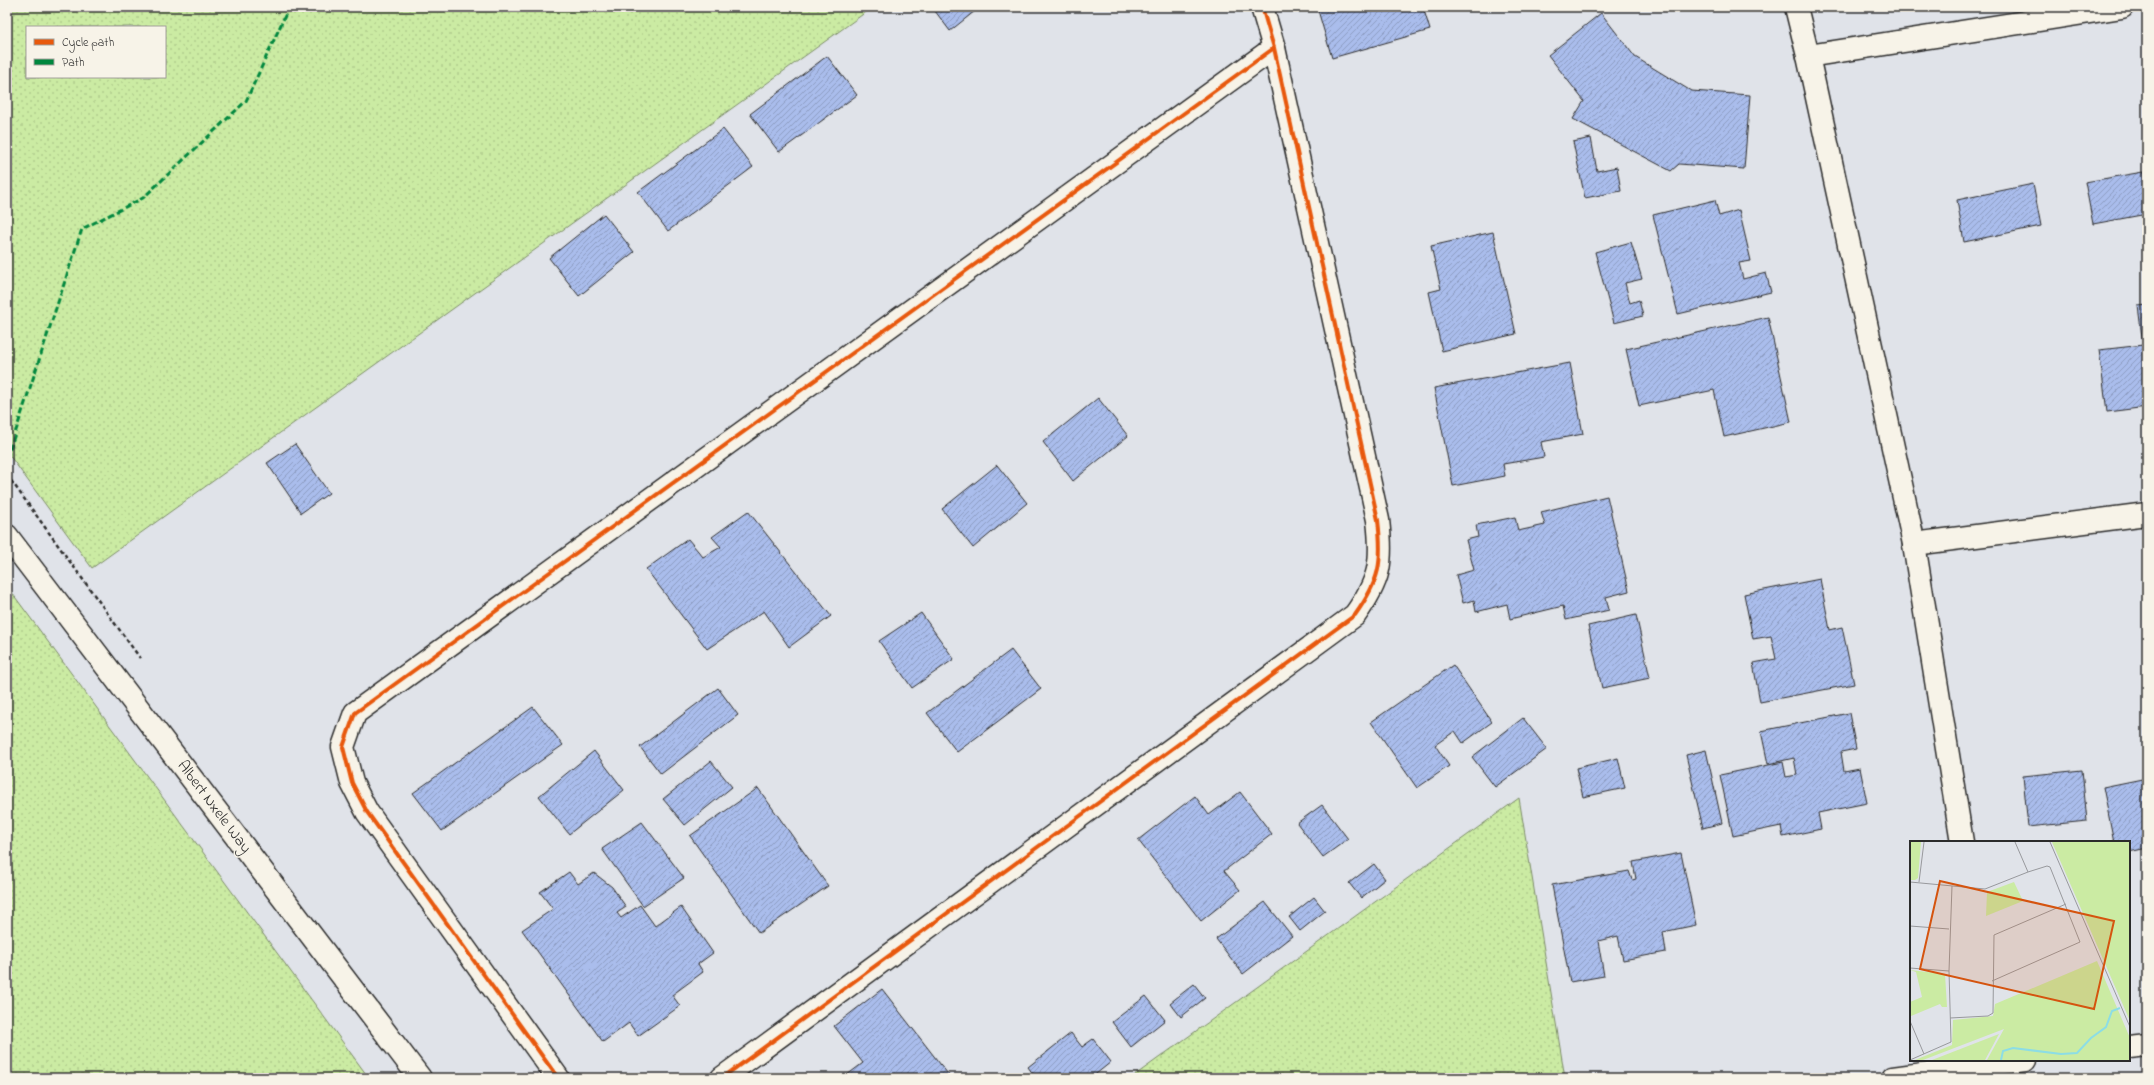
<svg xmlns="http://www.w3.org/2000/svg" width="2154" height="1085" viewBox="0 0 2154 1085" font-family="'Indie Flower',sans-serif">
	<defs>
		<pattern id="grass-dots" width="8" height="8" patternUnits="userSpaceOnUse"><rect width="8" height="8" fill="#cbeba3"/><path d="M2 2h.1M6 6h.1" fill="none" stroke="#aeca8c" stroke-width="1.8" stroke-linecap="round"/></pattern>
		<pattern id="building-hatch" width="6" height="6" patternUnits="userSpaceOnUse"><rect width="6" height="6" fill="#aabdec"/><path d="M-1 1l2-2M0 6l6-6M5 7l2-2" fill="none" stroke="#8b9abf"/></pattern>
	</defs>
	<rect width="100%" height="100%" fill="#e0e3e9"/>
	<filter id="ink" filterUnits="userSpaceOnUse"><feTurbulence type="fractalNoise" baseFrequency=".025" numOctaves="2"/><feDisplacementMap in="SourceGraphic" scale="8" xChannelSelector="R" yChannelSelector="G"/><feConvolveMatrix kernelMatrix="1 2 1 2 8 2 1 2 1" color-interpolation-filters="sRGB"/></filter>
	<g filter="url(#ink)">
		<g fill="url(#grass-dots)" stroke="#7b8b67" fill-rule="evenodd">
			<path d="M7,7h866l-781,561 -85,-116zM27,27h138v50h-138z"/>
			<polygon points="7,586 369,1078 7,1078"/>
			<polygon points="1519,798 1565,1078 1131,1078"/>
		</g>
		<g fill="url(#building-hatch)" stroke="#2b2b2b">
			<polygon points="932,7 980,7 950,31"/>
			<polygon points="1317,7 1423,7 1430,30 1332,58"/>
			<polygon points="1601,13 1635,57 1691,91 1750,95 1744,169 1679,164 1671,171 1573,119 1584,101 1548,55"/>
			<polygon points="827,56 857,95 779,152 750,114"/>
			<polygon points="723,129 753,167 668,231 638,192"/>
			<polygon points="1591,138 1597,171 1617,167 1621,191 1585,198 1573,142"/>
			<polygon points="2143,172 2147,193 2147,214 2093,224 2085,182"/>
			<polygon points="2033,184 2041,226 1964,242 1957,200"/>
			<polygon points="1715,200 1719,216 1739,210 1751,261 1739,263 1743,279 1766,273 1771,292 1678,314 1653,215"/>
			<polygon points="604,214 634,252 579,296 549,258"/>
			<polygon points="1493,232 1516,334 1442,351 1429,292 1441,289 1431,246"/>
			<polygon points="1631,242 1642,279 1625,283 1630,303 1639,300 1643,316 1614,323 1595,252"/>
			<polygon points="2147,305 2147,407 2107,412 2099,350 2143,345 2138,306"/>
			<polygon points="1768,317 1791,422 1724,437 1714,390 1639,406 1626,349"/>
			<polygon points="1570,363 1583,434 1541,442 1544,457 1503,464 1505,476 1453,486 1434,388"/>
			<polygon points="1098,398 1128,436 1073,481 1043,442"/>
			<polygon points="295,444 329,493 301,513 267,463"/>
			<polygon points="997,465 1027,503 973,548 942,509"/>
			<polygon points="1607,496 1629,591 1606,597 1609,610 1566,620 1563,606 1510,619 1507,604 1476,612 1474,600 1463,603 1456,575 1474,570 1466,540 1478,537 1476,525 1515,517 1518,531 1545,525 1541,512"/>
			<polygon points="748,511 831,616 789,647 764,611 707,649 646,569 688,539 703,557 721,547 712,537"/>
			<polygon points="1820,579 1830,630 1842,627 1854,684 1760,702 1753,663 1776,659 1771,636 1753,639 1744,594"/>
			<polygon points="921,613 954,659 912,688 879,641"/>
			<polygon points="1636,615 1650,678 1602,688 1588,626"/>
			<polygon points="1011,650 1041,689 957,752 927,713"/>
			<polygon points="1453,665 1492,722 1463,743 1455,731 1435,745 1449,766 1417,788 1371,722"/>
			<polygon points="718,688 738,715 661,774 640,747"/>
			<polygon points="533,707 563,745 442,831 413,793"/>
			<polygon points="1849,713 1856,749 1841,752 1844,771 1860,768 1867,803 1818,813 1821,829 1783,837 1781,826 1733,836 1720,775 1783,762 1786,777 1797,775 1794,758 1768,764 1761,731"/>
			<polygon points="1523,718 1547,749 1495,787 1472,757"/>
			<polygon points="1706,750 1722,823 1703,828 1686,755"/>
			<polygon points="594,751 624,790 569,834 539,796"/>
			<polygon points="1618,758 1625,788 1583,797 1576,768"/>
			<polygon points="711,761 732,787 685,825 663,799"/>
			<polygon points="2082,770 2087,821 2028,827 2023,776"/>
			<polygon points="2147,778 2147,848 2129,852 2129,842 2114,842 2103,787"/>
			<polygon points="758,788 828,886 759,933 690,836"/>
			<polygon points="1240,792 1272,834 1224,871 1240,890 1201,921 1138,840 1195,796 1209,815"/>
			<polygon points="1322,805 1348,839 1323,857 1297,823"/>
			<polygon points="642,822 684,878 643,906 602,849"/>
			<polygon points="1681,853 1696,925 1663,932 1666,952 1623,960 1618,936 1598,941 1604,976 1570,982 1552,885 1629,871 1632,880 1636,879 1633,862"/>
			<polygon points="1374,864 1385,879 1361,898 1349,883"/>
			<polygon points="569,872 578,884 594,873 612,887 626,907 617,913 621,918 640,905 655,926 681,907 713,953 698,964 703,972 672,995 680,1006 638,1036 629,1023 603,1042 522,930 553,909 540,892"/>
			<polygon points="1314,897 1325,911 1300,931 1289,917"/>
			<polygon points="1265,902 1292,936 1243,974 1216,939"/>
			<polygon points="1194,984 1205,998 1181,1017 1170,1003"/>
			<polygon points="882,989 951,1078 843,1078 863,1063 834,1026"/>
			<polygon points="1146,996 1165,1020 1131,1047 1112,1022"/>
			<polygon points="1071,1033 1082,1047 1093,1039 1111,1062 1091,1078 1029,1078 1033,1074 1028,1067"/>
		</g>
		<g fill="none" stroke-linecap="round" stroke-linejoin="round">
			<g stroke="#2b2b2b" stroke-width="25">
				<g id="minor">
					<polyline points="1796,7 1808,56 1914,544 1962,842"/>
					<polyline points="1808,56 2122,7"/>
					<polyline points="1914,544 2147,514"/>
					<polyline points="2129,1047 2147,1045"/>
					<polyline points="558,1078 367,812 352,783 343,747 355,713 1274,48"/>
					<path d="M722,1078l633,-463c25,-35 28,-52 23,-95l-104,-472 -12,-41"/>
					<polyline points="1893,1078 2025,1060"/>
				</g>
			</g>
			<g stroke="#2b2b2b" stroke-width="25">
				<polyline id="secondary" points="7,536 420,1078"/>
			</g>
			<polyline stroke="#2b2b2b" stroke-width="2.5" stroke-dasharray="4 3" stroke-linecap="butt" points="7,475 140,658"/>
			<use href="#minor" stroke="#f7f3e8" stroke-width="22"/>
			<use href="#secondary" stroke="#f7f3e8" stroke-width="22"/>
			<polyline stroke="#00873e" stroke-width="3" stroke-dasharray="6 3" stroke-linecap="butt" points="7,458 82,229 143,198 246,101 289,7"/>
			<g stroke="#f7f3e8" stroke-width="6">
				<g id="cycleway">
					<polyline points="558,1078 367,812 352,783 343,747 355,713 1274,48"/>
					<path d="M722,1078l633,-463c25,-35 28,-52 23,-95l-104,-472 -12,-41"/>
				</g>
			</g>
			<use href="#cycleway" stroke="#e8590c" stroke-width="4"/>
		</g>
	</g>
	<g text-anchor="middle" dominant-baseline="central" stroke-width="3" stroke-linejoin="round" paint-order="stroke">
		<g font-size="16" fill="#2b2b2b" stroke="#f7f3e8">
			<text transform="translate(214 807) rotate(53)">Albert Nxele Way</text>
		</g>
	</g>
	<g transform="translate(1910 841)">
		<rect width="220" height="220" fill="#e0e3e9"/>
		<path d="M0,1h11l-3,36 -3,2h-5zM142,1h78v179zM104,41l9,19 -37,15 1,-24zM187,120l33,77v22h-143l17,-31 -81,31h-8l37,-15 1,-25 40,-4 2,-12zM0,129l35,4 2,33h-5l-2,-3 -29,12 -1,-14 12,-5 -6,-25z" fill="#cbeba3"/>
		<path d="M116,203l34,4 7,4v8h-32l-9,-2 -7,2h-31l11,-12z" fill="#cbeba3"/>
		<path d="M89,193l-14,26h-53z" fill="#cbeba3"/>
		<path fill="none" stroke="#8cdde5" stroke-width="2" d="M91,219l2,-9 10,-3 48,6 16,-1 14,-15 15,-11 6,-16 8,-3"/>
		<path fill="none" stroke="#98999d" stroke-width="1" d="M105,1l13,30M140,1l80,185M0,41l75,7 43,-17 19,-6 3,1 30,75 -88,39M9,41l5,-40M0,85l39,3M0,127l39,3M40,177l38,-2 5,-3 1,-78 72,-31M0,180l14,33M0,219l41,-18 -2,-71 3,-85"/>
		<path fill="#d5540f" fill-opacity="0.15" stroke="#d5540f" stroke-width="2" d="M30,40l174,40 -20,88 -174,-40z"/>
		<rect width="220" height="220" fill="none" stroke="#2b2b2b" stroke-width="2"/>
	</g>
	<rect width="2154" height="1085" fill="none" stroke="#f7f3e8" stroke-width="24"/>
	<rect x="12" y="12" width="2130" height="1061" fill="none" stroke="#2b2b2b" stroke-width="1.5" filter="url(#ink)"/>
	<rect x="26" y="26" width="140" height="52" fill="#f7f3e8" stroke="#a5a39c"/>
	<rect x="34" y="39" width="20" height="6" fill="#e8590c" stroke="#a5a39c"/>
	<text x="62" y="46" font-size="12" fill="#2b2b2b">Cycle path</text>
	<rect x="34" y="59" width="20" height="6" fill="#00873e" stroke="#a5a39c"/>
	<text x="62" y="66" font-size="12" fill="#2b2b2b">Path</text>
</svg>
